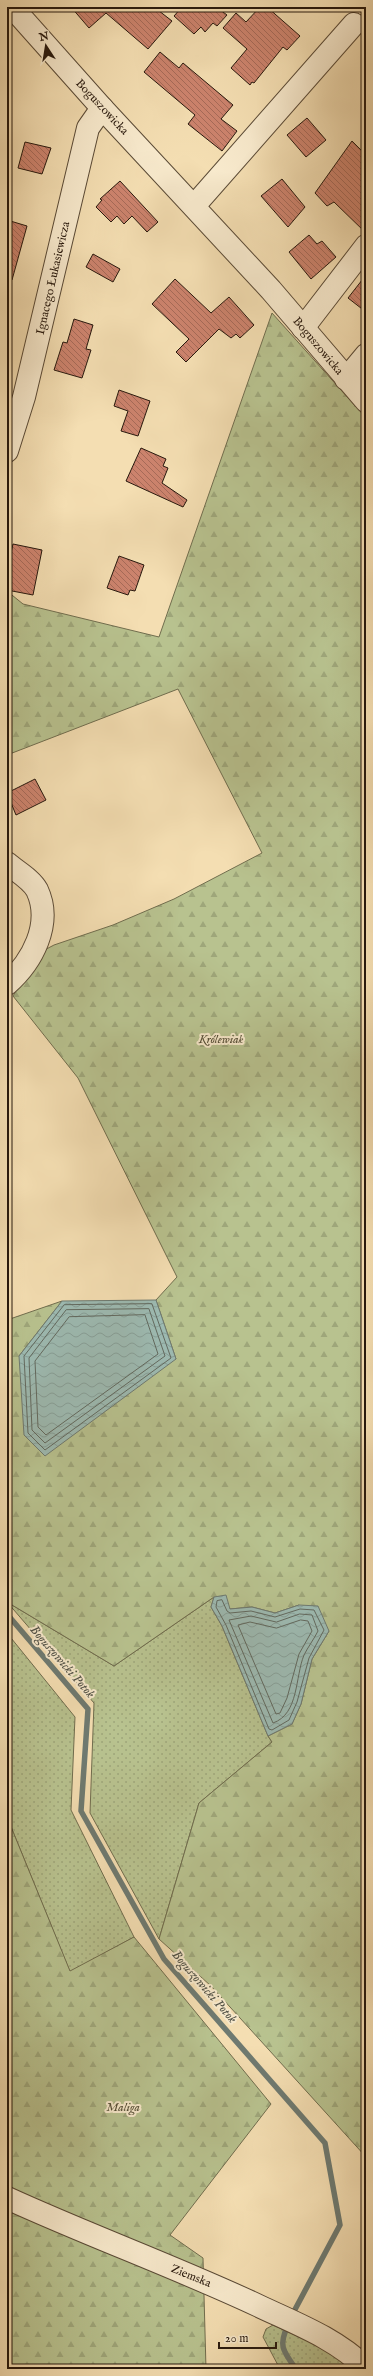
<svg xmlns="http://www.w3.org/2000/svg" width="373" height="2376" viewBox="0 0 373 2376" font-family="'IM FELL English',serif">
	<defs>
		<pattern id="grass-dots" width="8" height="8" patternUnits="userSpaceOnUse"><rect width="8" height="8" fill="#b8c28f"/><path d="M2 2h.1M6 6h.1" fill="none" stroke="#9ea67a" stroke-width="1.8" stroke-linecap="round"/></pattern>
		<pattern id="forest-firs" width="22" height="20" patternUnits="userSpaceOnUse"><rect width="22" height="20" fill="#b8c28f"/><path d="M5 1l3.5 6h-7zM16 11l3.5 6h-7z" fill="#9ea67a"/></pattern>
		<pattern id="water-waves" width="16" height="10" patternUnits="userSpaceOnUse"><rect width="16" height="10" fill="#9dbbb3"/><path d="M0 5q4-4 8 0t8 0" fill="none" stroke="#87a099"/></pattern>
		<pattern id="building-back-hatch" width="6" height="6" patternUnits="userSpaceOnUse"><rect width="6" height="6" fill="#cc836d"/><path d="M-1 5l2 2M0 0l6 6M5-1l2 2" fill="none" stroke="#a66a58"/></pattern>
	</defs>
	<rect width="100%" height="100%" fill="#f4deb2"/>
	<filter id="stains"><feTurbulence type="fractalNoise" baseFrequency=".005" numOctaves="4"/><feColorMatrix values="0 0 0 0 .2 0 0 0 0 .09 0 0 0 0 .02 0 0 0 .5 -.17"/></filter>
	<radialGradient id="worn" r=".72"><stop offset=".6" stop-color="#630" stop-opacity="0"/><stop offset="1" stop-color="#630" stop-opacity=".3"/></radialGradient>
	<g fill="url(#grass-dots)" stroke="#706d4e">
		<polygon points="214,1597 211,1607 222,1626 268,1736 272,1742 199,1803 159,1939 90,1813 94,1703 7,1602 114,1666"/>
		<polygon points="7,1633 75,1717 71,1810 134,1937 70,1972 7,1817"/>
		<polygon points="273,2325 325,2349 352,2369 280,2369 263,2337 266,2329"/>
	</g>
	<g fill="url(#forest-firs)" stroke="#706d4e">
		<polygon points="272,313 366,418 366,2157 211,1986 159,1939 199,1803 272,1742 268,1736 292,1724 301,1704 312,1659 329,1631 299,1605 275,1613 252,1607 230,1609 214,1597 114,1666 7,1602 7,1320 62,1301 19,1356 176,1359 156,1300 177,1277 78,1078 13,996 37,954 54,945 113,925 174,899 262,853 178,689 7,755 7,591 23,604 159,637"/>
		<polygon points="7,1817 70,1971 134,1937 271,2104 170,2235 203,2258 206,2369 7,2369"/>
	</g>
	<g fill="url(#water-waves)" stroke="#6e7a71">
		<polygon points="156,1300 176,1359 45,1456 24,1435 19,1356 62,1301"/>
		<polygon points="226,1595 230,1609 252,1607 275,1613 299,1605 318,1606 329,1631 312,1659 301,1704 292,1724 268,1736 222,1626 211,1607 214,1597"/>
	</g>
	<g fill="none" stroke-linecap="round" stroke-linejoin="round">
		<g stroke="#626a60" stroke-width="1">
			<polygon points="152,1304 171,1358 45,1450 28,1433 24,1356 64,1305"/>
			<polygon points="149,1309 165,1356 45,1443 32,1430 29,1358 66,1310"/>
			<polygon points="145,1315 158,1354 46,1435 38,1427 35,1361 69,1317"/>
			<polygon points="222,1600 227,1611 230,1613 251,1611 275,1617 300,1609 314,1610 324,1630 309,1658 297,1702 289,1720 272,1730 269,1729 226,1625 216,1607 217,1601"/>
			<path d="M300,1614l12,1 6,16c-4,8 -10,16 -14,24 -9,22 -5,59 -31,68l-44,-103 22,-4 25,6z"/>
			<polygon points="301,1620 308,1621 312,1631 299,1654 287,1698 280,1713 276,1714 238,1625 250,1622 276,1628"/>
		</g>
		<g stroke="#6e7a71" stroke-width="5.5">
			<polyline points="7,1614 88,1709 81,1811 164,1959 325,2143 340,2225 291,2317"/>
			<path d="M288,2325c-10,21 -5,26 8,44"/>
		</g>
	</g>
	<g fill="url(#building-back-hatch)" stroke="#27180d">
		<polygon points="71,7 154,7 172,21 148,49 106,13 89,28"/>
		<polygon points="182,7 227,7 223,12 227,15 217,26 213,23 205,32 201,27 194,34 174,16"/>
		<polygon points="260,7 267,7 300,36 287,50 283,47 254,83 252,82 250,85 231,68 247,49 223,28 236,13 246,22"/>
		<polygon points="160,52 179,68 183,63 233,105 221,119 237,131 222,151 188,124 195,115 144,72"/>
		<polygon points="307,118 326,140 306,157 287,135"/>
		<polygon points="352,141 366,155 366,233 334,202 327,206 315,193"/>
		<polygon points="25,142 51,148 42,174 18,168"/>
		<polygon points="282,179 305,207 288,227 261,196"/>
		<polygon points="120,181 158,222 147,232 132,216 124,224 117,216 111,222 96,207 102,200 100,199"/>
		<polygon points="7,220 27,226 12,280 7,280"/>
		<polygon points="309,235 317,244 322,241 336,257 311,279 289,252"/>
		<polygon points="93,254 120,269 113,282 86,267"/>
		<polygon points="366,275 366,312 348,298"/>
		<polygon points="175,279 211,313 229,297 254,325 240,338 236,334 231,338 219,329 186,362 176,352 189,339 152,304"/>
		<polygon points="74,319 93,325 86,349 91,350 82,378 54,370 63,342 67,343"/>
		<polygon points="119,390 150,401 138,436 121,431 128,411 114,406"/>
		<polygon points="141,448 166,459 163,466 168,468 162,483 187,500 183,507 126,481"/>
		<polygon points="13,544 42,550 33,595 7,590 7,571"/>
		<polygon points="119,556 144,565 135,591 130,590 128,595 107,588"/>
		<polygon points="35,779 46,800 16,815 7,793"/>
	</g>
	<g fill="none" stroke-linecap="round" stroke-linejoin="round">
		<g stroke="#5a4a36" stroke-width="24">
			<g id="minor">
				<polyline points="12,7 102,108 271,290 366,401"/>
				<polyline points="194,206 354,24"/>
				<polyline points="303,328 366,246"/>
				<polyline points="346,379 366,355"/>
				<polyline points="7,451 24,397 88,128 102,108"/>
				<path d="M7,863c9,8 24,16 30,27 16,34 -5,72 -30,94"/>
				<path d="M7,2198c83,38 169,69 252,108 38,18 76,32 107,62"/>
			</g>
		</g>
		<use href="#minor" stroke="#f8eacd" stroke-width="22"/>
	</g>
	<g text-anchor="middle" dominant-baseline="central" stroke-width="4" stroke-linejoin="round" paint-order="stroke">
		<g font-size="12" fill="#27180d" stroke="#f8eacd">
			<text transform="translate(102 107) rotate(47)">Boguszowicka</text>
			<text transform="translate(53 278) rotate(-77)">Ignacego Łukasiewicza</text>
			<text transform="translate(318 346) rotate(50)">Boguszowicka</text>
			<text transform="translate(191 2276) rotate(22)">Ziemska</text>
		</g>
		<g font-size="12" font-style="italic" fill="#524b34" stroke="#f8eacd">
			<text x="221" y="1039">Królewiak</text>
			<text x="123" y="2107">Maliga</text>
		</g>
		<g font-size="13" font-style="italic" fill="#505147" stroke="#f8eacd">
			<text transform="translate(62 1662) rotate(49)">Boguszowicki Potok</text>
			<text transform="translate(204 1987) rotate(49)">Boguszowicki Potok</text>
		</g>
	</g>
	<rect width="373" height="2376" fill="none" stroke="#f4deb2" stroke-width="24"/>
	<rect x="8" y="8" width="357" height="2360" fill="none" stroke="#27180d" stroke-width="2"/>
	<rect x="12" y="12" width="349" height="2352" fill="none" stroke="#27180d"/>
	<g transform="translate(46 46) rotate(348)" stroke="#f8eacd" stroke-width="3" paint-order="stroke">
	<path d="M0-3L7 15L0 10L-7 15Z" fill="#27180d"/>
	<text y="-6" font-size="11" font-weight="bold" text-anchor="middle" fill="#27180d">N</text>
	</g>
	<path d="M219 2342v6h57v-6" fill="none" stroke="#27180d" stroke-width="2"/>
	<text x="225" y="2342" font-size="12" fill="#27180d" stroke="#f8eacd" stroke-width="3" paint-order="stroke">20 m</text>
	<rect width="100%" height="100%" filter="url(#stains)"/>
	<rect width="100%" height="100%" fill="url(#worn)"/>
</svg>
